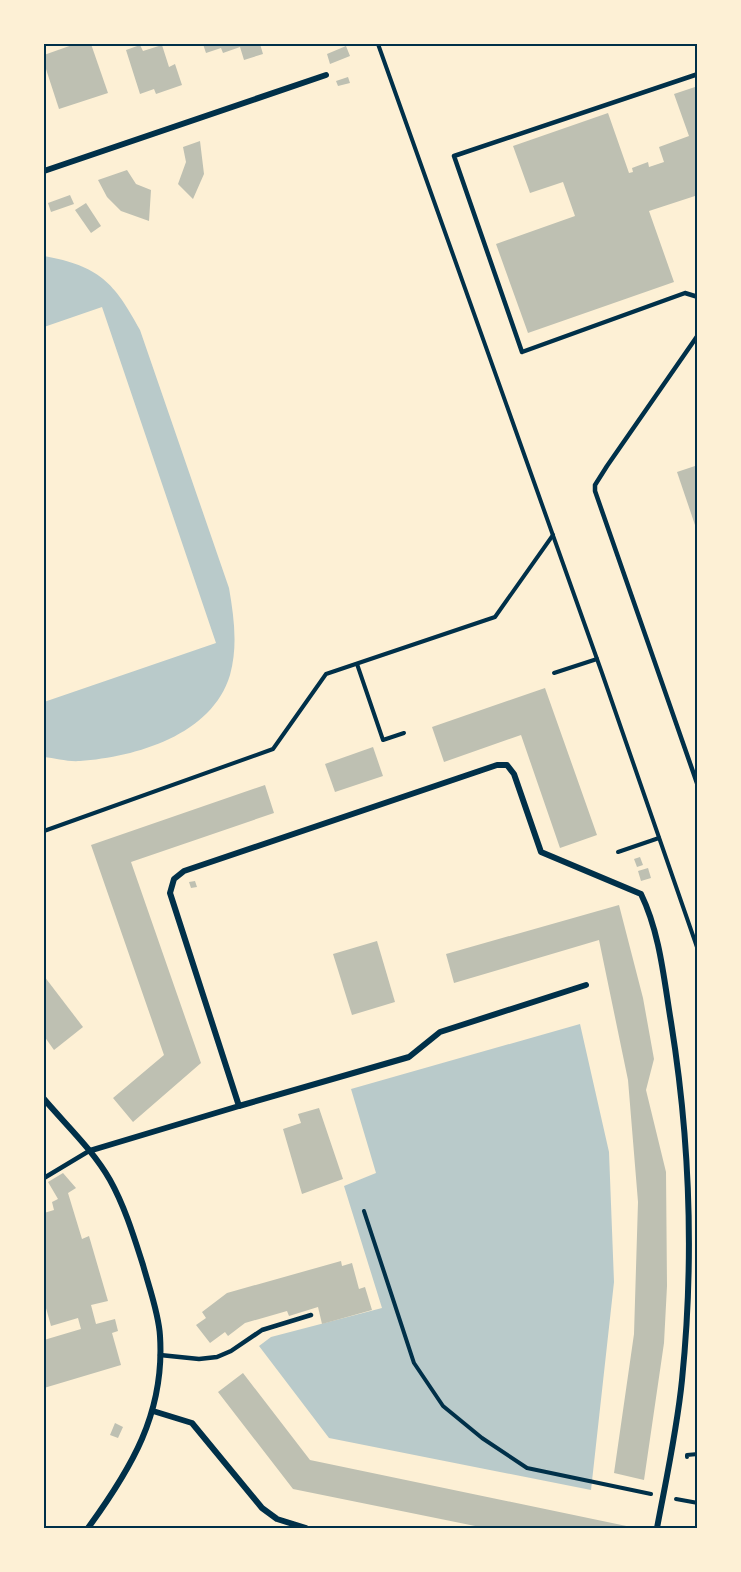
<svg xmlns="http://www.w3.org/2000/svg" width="741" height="1572" viewBox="0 0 741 1572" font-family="Arial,sans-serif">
	<rect width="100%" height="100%" fill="#fdf0d5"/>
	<g fill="#b9caca">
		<path d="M44,256c55,10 70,26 96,74l89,258c5,29 9,58 1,87 -18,60 -94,82 -150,86 -12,1 -25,-3 -36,-4v-55l172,-59 -114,-336 -58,20z"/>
		<polygon points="580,1024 609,1152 614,1282 591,1490 329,1438 259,1346 271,1337 382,1308 344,1186 376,1173 351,1089"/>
	</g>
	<g fill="#bec0b2">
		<polygon points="75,44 91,44 108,93 59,109 44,63 44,55"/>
		<polygon points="203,44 260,44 263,54 244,60 240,47 223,53 221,48 206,53"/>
		<polygon points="140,45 143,51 162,45 169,67 175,64 182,85 156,94 154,89 140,94 126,50"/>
		<polygon points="346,46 350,56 330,64 327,54"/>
		<polygon points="348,77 350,83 338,86 336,81"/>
		<polygon points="698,86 698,195 649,211 674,282 528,333 496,244 575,216 563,182 530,193 513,146 608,113 629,173 633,172 632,168 648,162 649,167 664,162 659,147 689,136 674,94"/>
		<polygon points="200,141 204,174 193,199 178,184 186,162 183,147"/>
		<polygon points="127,170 136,184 151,190 149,221 121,211 107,197 98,180"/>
		<polygon points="70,195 74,204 51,212 48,203"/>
		<polygon points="86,203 101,226 91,233 75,210"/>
		<polygon points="698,465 698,524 695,525 677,472"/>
		<polygon points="545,688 597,835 560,848 521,735 444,762 432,727"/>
		<polygon points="373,747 383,776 335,792 325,764"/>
		<polygon points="265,785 274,813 131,862 201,1063 133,1122 113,1098 164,1055 91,845"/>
		<polygon points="640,857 643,865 637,867 634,859"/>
		<polygon points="648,868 651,878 641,881 638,871"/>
		<polygon points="195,881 197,887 191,888 189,882"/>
		<polygon points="619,905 643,998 654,1059 646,1090 666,1172 667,1286 664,1343 644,1480 614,1473 634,1334 638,1202 628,1080 599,940 454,983 446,954"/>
		<polygon points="377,941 395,1002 352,1015 333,954"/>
		<polygon points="44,976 83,1027 54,1050 44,1036"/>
		<polygon points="319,1108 343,1179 302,1194 283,1129 301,1123 298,1114"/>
		<polygon points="63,1173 76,1188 68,1193 82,1239 89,1236 108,1301 91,1305 96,1324 115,1319 118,1331 112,1333 121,1365 44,1388 44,1340 81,1329 78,1318 51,1326 44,1301 44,1213 54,1210 52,1202 58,1199 48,1182"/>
		<polygon points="341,1261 342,1266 352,1263 359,1289 365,1287 372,1310 322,1324 318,1307 289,1316 287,1311 245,1323 228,1336 225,1332 210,1343 196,1325 206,1318 202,1312 227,1293"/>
		<polygon points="243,1373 310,1460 636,1528 485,1528 293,1489 218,1392"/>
		<polygon points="115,1423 123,1427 118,1438 110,1435"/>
	</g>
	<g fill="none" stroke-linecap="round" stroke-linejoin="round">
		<g stroke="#003049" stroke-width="4">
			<polyline points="378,44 602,673 698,950"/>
			<polyline points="357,664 383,740 404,733"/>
			<polyline points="554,673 597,659"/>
			<polyline points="44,831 273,749 326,674 495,617 553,535"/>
			<polyline points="618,852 659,838"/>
			<polyline points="364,1211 414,1363 443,1406 482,1438 527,1468 651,1494"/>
			<polyline points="687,1457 687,1455 698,1454"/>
			<polyline points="676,1499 698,1503"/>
		</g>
		<g stroke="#003049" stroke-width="4.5">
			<polyline points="698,74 454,156 522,352 685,293 698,297"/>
			<polyline points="698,335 607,466 595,485 595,491 698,786"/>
			<polyline points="44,1178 89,1151"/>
			<polyline points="160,1355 199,1359 217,1357 231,1351 262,1330 311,1315"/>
		</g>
		<g stroke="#003049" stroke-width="6">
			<polyline points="44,171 326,75"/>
			<path d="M44,1099c22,26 49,51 66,81 15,27 24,57 33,85 6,22 16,49 17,71 5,77 -29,133 -72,192"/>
			<polyline points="239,1106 409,1057 440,1032 586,985"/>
			<path d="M89,1151l150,-45 -69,-213 4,-14 10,-8 313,-106h10l7,9 27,78 100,42c19,39 23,86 30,128 19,118 23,240 11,358 -5,50 -16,100 -25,148"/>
			<polyline points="153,1411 192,1423 262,1508 277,1519 306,1528"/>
		</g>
	</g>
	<rect width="741" height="1572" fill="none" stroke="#fdf0d5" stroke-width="90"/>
	<rect x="45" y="45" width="651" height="1482" fill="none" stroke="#003049" stroke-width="2"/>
</svg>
